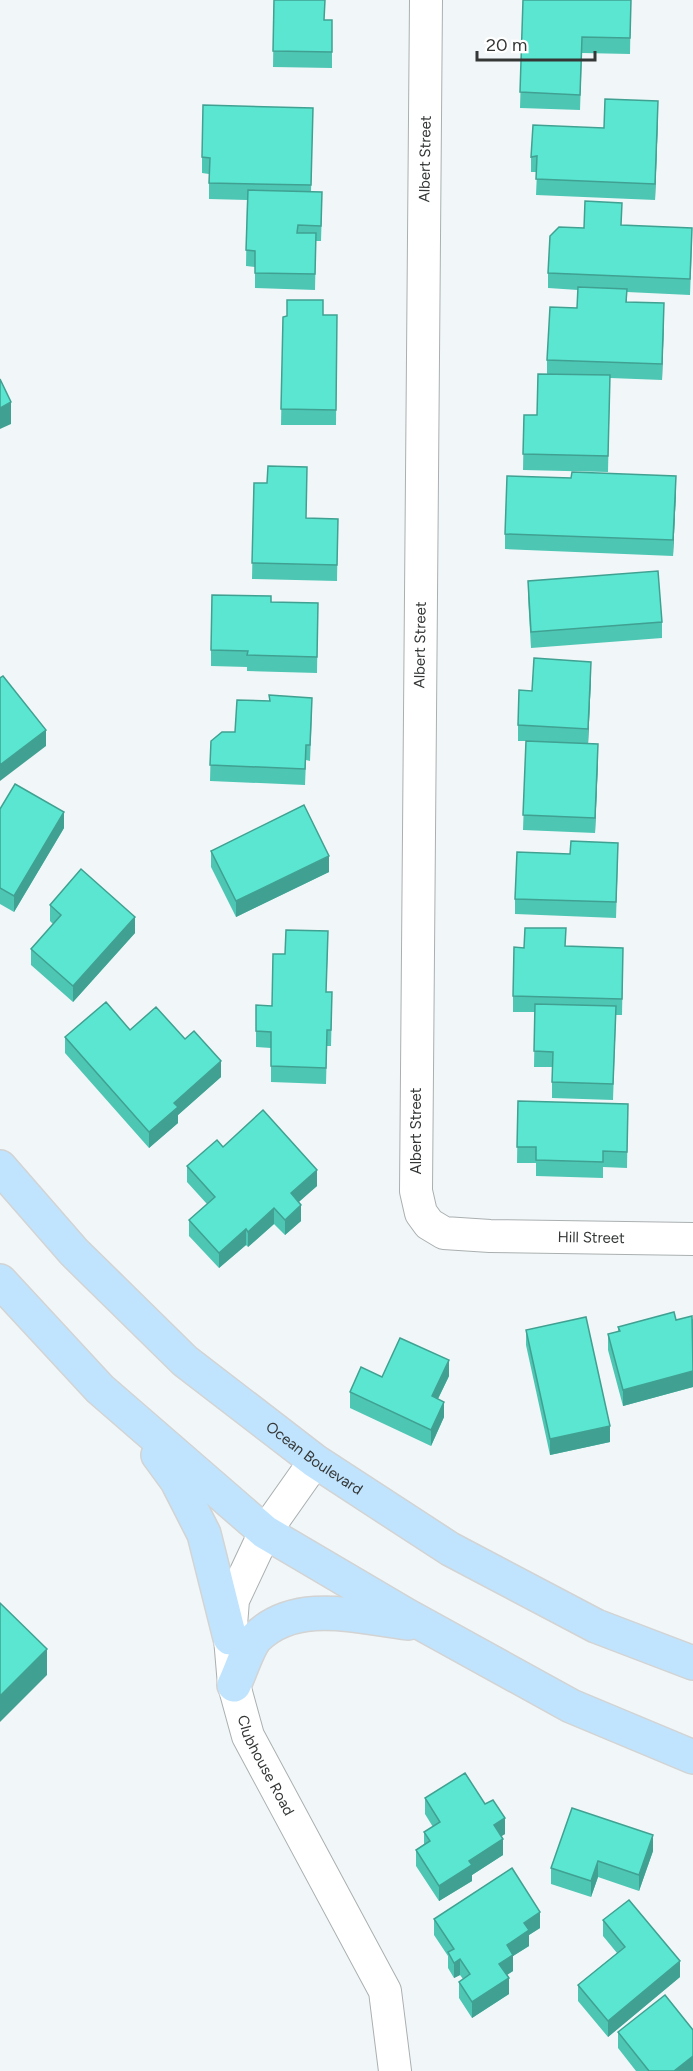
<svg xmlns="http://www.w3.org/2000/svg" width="693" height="2071" viewBox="0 0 693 2071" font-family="Figtree,sans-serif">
	<rect width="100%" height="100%" fill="#f1f7f8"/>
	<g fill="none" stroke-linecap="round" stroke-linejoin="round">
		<g stroke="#aaafb0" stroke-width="34">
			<g id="minor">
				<path id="s1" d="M426,0l-10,1191 5,22 8,11 15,9 46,3 203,3"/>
				<path id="s2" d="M315,1461l-50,71 -32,68 -3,38 4,47 14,51 137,255 10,80"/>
			</g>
		</g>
		<g stroke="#d3d3d3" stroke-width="36">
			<g id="primary">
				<path id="s3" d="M0,1167l74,85 111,109 130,100 135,88 146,77 97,37"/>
				<polyline points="0,1281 100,1389 265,1532 406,1615 571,1706 693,1757"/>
				<polyline points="158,1455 177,1481 204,1534 230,1638"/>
				<path d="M234,1685c6,-12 14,-38 22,-47 40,-40 102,-21 152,-15"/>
			</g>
		</g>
		<use href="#minor" stroke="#fff" stroke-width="32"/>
		<use href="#primary" stroke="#c0e4fd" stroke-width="33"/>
	</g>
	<g fill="#4ec6b4">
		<polygon points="274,0 325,20 332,20 332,68 273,67"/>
		<polygon points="523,0 631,0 630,54 582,53 580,110 520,108"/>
		<polygon points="313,108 311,192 322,208 321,241 316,241 315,290 255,288 255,267 246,266 247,200 209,199 209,174 202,173 202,157"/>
		<polygon points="658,117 655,200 536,195 537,172 531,172 531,157 604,128"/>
		<polygon points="622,225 692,244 690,295 627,292 627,302 664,319 662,380 610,378 608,472 523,470 524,415 537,415 547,374 547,360 577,308 578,290 548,288 548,273 584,228"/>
		<polygon points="337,315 336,425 281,425 283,317"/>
		<polygon points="254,483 306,518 338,519 337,581 252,579"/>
		<polygon points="676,491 673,556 505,549 505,534"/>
		<polygon points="528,581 662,622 662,638 531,648 528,597"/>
		<polygon points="271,602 318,603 317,673 247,671 247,667 211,666 211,650"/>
		<polygon points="591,677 588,744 598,760 595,833 523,830 526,741 518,741 518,725 532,691"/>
		<polygon points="312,713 310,761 306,760 305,785 210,781 211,741 235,732"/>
		<polygon points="0,809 64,828 14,912 0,904"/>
		<polygon points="211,851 329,872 236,917 211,867"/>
		<polygon points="618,859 616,918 515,914 515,899"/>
		<polygon points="50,905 135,933 73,1002 31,965 31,949 53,924 50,921"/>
		<polygon points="566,946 623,963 622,1015 616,1015 613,1100 552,1098 552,1067 534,1067 535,1012 513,1012 513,996 524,948"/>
		<polygon points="328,947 326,992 332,1008 331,1046 327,1046 326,1084 271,1082 271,1048 256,1047 256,1031 272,1006 285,954"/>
		<polygon points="130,1030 185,1039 221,1077 178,1115 178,1123 149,1148 65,1053 65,1037"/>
		<polygon points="518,1101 628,1104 627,1168 603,1167 603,1178 536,1176 536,1163 517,1163"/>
		<polygon points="223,1147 317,1186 298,1202 301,1221 285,1235 274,1224 248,1247 246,1245 219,1268 189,1236 189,1220 207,1204 187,1182 187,1166"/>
		<polygon points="693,1319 693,1387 623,1406 608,1350 608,1334 618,1332 618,1327"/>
		<polygon points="526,1330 610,1442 550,1455 526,1345"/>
		<polygon points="449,1376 438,1399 444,1417 431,1446 350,1408 350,1392"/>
		<polygon points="425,1798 505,1834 501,1836 503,1855 472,1875 472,1881 439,1901 416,1866 416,1850 424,1844 424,1832 433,1827 425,1814"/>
		<polygon points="653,1851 639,1891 598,1877 591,1897 551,1884 551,1868"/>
		<polygon points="434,1919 540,1928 529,1935 529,1946 513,1956 513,1971 507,1975 509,1994 472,2018 459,1998 459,1982 463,1979 460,1975 454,1978 448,1968 448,1956 434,1935"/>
		<polygon points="603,1920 680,1977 608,2037 578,2001 578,1985 617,1953 603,1936"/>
		<polygon points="618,2032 693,2071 636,2071 618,2048"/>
	</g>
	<g fill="#40a192">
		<polygon points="658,101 658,117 655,200 655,184"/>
		<polygon points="664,303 664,319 662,380 662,364"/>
		<polygon points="11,402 11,424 0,429 0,408"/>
		<polygon points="676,476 676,491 673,556 673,540"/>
		<polygon points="591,662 591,677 588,745 588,729"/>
		<polygon points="46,730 46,746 0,781 0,765"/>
		<polygon points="598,744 598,760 595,833 595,818"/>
		<polygon points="64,812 64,828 14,912 14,896"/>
		<polygon points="329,856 329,872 236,917 236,901"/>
		<polygon points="135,917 135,933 73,1002 73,986"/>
		<polygon points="221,1061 221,1077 178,1115 178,1123 149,1148 149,1132 174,1103"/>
		<polygon points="317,1170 317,1186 291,1209 291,1193"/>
		<polygon points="301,1205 301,1221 285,1235 285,1220"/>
		<polygon points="274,1208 274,1224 248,1247 248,1232"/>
		<polygon points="246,1229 246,1245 219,1268 219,1253"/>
		<polygon points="449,1360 449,1376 432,1411 432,1396"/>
		<polygon points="693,1371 693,1387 623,1406 623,1390"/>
		<polygon points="444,1402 444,1417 431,1446 431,1430"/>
		<polygon points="610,1426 610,1442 550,1455 550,1439"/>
		<polygon points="47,1649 47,1675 0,1722 0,1696"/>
		<polygon points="505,1818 505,1834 494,1841 494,1825"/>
		<polygon points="653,1835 653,1851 639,1891 639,1875"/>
		<polygon points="503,1839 503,1855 472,1875 472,1881 439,1901 439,1886 469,1861"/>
		<polygon points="598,1861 598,1877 591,1897 591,1881"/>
		<polygon points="540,1912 540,1928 529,1935 529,1946 513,1956 513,1971 499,1980 499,1964 507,1945 524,1923"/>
		<polygon points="460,1959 460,1975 454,1978 454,1963"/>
		<polygon points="680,1961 680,1977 608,2037 608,2021"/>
		<polygon points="509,1978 509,1994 472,2018 472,2002"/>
		<polygon points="693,2056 693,2071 674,2071"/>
	</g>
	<g fill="#5be6d1" stroke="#40a192" stroke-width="1.5">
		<polygon points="274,0 325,0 324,20 332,20 332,52 273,51"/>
		<polygon points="523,0 631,0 630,38 582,37 580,95 520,92"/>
		<polygon points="605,99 658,101 655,184 536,179 537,156 531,157 533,125 604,128"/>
		<polygon points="203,105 313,108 311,185 209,183 210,158 202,157"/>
		<polygon points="248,190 322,192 321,226 298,225 297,233 316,233 315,274 255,273 255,251 246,250"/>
		<polygon points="585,201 622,203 621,225 692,228 690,279 548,273 550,236 559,227 584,228"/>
		<polygon points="578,287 627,289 626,302 664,303 662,364 547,360 550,307 577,308"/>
		<polygon points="287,300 323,300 323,315 337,315 336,410 281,409 283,317 287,316"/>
		<polygon points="538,374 610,375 608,456 523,454 524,415 537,415"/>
		<polygon points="0,379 11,402 0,408"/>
		<polygon points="268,466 307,467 306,518 338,519 337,565 252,563 254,483 267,483"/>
		<polygon points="572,472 676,476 673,540 505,534 507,476 571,478"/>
		<polygon points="658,571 662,622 531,632 528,581"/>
		<polygon points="212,595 271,596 271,602 318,603 317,657 247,655 248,651 211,650"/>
		<polygon points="534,658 591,662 588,729 518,725 519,690 532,691"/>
		<polygon points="3,676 46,730 0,765 0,678"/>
		<polygon points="269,695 312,698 310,745 306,745 305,769 210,765 211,741 222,732 235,732 237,700 270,701"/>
		<polygon points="526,741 598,744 595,818 523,815"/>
		<polygon points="15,784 64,812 14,896 0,888 0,809"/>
		<polygon points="304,805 329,856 236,901 211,851"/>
		<polygon points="571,841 618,843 616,902 515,899 517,852 570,854"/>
		<polygon points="81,869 135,917 73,986 31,949 61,915 50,905"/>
		<polygon points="525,928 566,928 565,946 623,948 622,999 513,996 514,947 524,948"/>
		<polygon points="286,930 328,931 326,992 332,992 331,1030 327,1030 326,1068 271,1066 271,1032 256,1031 256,1005 272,1006 273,954 285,954"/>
		<polygon points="106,1002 130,1030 156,1007 185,1039 194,1031 221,1061 174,1103 178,1107 149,1132 65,1037"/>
		<polygon points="535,1004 616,1006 613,1084 552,1082 553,1052 534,1051"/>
		<polygon points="518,1101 628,1104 627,1152 603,1151 603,1162 536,1160 536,1147 517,1147"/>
		<polygon points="263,1110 317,1170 291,1193 301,1205 285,1220 274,1208 248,1232 246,1229 219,1253 189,1220 215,1197 187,1166 217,1140 223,1147"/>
		<polygon points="674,1312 676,1320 692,1316 693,1371 623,1390 608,1334 620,1331 618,1327"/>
		<polygon points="586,1317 610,1426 550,1439 526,1330"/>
		<polygon points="400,1338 449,1360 432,1396 444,1402 431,1430 350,1392 361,1367 382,1377"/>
		<polygon points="0,1603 47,1649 0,1696"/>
		<polygon points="465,1773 485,1804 493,1800 505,1818 494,1825 503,1839 469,1861 472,1865 439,1886 416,1850 430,1841 424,1832 440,1822 425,1798"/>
		<polygon points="572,1808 653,1835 639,1875 598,1861 591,1881 551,1868"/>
		<polygon points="512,1868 540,1912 524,1923 529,1930 507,1945 513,1955 499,1964 509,1978 472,2002 459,1982 470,1974 460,1959 454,1963 448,1952 454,1949 434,1919"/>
		<polygon points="629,1900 680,1961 608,2021 578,1985 625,1947 603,1920"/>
		<polygon points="665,1995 693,2030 693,2056 674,2071 649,2071 618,2032"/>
	</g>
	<g text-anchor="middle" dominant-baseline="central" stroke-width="4.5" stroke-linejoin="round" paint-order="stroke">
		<g font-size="15" fill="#353737" stroke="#fff">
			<text transform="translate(425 159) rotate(-89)">Albert Street</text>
			<text transform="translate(420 645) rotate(-89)">Albert Street</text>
			<text transform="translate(416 1131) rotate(-90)">Albert Street</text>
			<text stroke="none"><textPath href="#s1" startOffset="1392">Hill Street</textPath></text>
			<text stroke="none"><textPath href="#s3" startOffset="430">Ocean Boulevard</textPath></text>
			<text stroke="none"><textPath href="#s2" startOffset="334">Clubhouse Road</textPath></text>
		</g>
	</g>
	<path d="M477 51v9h118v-9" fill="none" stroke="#353737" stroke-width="3"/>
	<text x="486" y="51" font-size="18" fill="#353737" stroke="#ffffff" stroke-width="4.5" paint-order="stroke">20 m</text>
</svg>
